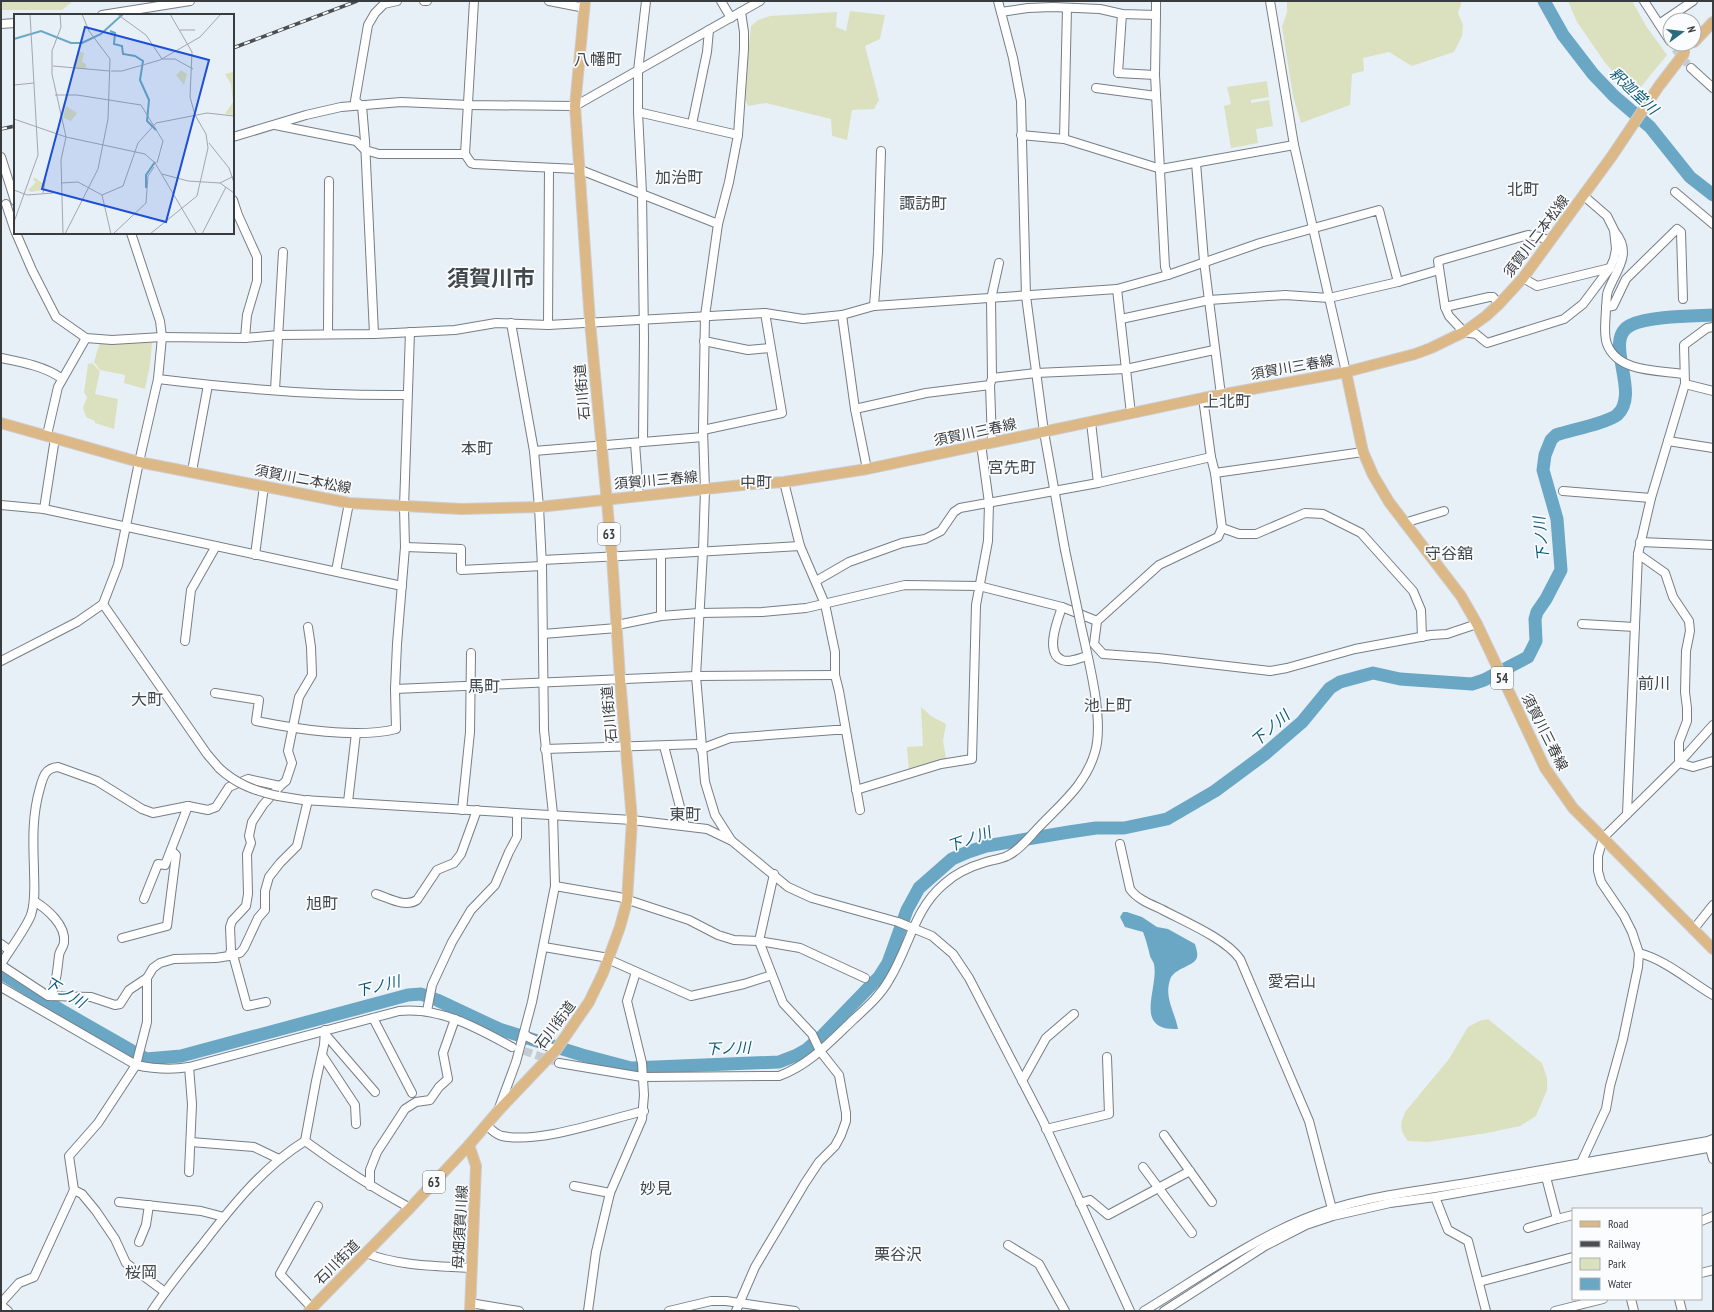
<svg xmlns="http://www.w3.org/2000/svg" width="1714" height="1312" viewBox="0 0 1714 1312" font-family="'PT Sans Narrow','Noto Sans JP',sans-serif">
	<rect width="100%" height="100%" fill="#e7f0f7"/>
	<g fill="#dbe1be">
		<polygon points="1,1 73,1 62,10 1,10"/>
		<polygon points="1287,1 1462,1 1458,13 1463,25 1462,36 1454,52 1412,66 1389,52 1363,58 1364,71 1352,74 1350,105 1301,123 1293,96 1282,27 1287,12"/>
		<polygon points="1568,1 1632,1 1646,26 1667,55 1635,94 1606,64 1577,22"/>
		<polygon points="850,11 885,15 880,39 865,46 879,100 874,109 852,110 847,140 832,136 831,119 766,103 748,106 744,96 751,26 758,20 770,16 837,12 836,27 846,31"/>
		<polygon points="1267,81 1269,97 1251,100 1251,103 1269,100 1273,126 1256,129 1258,143 1231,148 1224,106 1231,104 1227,87"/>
		<polygon points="100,342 152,343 150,365 145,389 124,383 125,375 100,370 94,362"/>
		<polygon points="92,363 100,371 95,394 118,399 114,429 95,423 95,421 86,417 83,408 87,397 84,392 88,364"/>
		<polygon points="921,707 931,716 946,724 943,741 947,764 909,771 907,747 923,746"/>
		<path d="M1488,1019l54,44 5,15v12l-11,26 -16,10 -33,7 -59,9 -20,-1c-9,-12 -8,-16 -3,-29l44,-53 19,-32 11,-6z"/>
	</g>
	<path fill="#6aa7c5" d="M1123,912h4l15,5 15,10 11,2 27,15c1,4 3,9 2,13 -1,9 -24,11 -27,23 -6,18 5,32 8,49 -46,2 -19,-40 -24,-65 -1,-3 -3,-5 -4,-8 -2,-9 -4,-16 -7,-24l-18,-5 -5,-10z"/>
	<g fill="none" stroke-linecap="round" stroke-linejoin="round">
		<g stroke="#6aa7c5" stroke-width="13">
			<polyline points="1544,1 1563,35 1593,74 1614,96 1650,127 1690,177 1713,195"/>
			<path d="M1,973l63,39 82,47 35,-3 227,-61 13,-1 16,6 62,29 83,26 49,13 148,-6 18,-7 9,-5 17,-15 56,-58 9,-14 19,-53 12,-22 33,-29 16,-7 18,-6 83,-14 27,-4h28l43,-9 48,-28 50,-37 37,-32 28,-34 10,-6 33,-9 27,6 72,5 12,-4 44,-23 8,-16 -1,-22 2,-7 9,-13 15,-29 -4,-51 -14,-49 2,-15 6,-15 5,-5c15,-5 51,-12 61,-20 25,-22 -16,-76 14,-90 17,-9 62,-9 82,-10"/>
		</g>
		<g stroke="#c4ccd2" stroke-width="8" stroke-dasharray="8 4" stroke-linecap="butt">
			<polyline points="1675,49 1691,68"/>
			<polyline points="513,1047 559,1063"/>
		</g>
		<g stroke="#777e85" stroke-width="10">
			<g id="minor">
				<polyline points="424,1 427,1"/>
				<polyline points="474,1 465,154 471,163 474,164 578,169 718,224"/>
				<polyline points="549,1 585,8"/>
				<polyline points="721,1 731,18"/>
				<polyline points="998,1 1013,58 1021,101 1026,296 1044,432 1065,550"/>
				<polyline points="1270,1 1294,145 1346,372"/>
				<polyline points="1644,1 1670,41"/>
				<polyline points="1001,12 1028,8 1053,7 1100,9 1122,14 1156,15 1155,75 1165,267 1168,275"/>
				<polyline points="1122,14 1118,73 1155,75"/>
				<polyline points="102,15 190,1"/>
				<polyline points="1156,15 1156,1"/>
				<polyline points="1,24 15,23"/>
				<polyline points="1659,24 1693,1"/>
				<polyline points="1691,68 1713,88"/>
				<polyline points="1096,88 1156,96"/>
				<polyline points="638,112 738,135"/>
				<polyline points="692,124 707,52 709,30"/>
				<polyline points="275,125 356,141 365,150 379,154 465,154"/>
				<polyline points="1021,135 1064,139 1161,169 1294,145"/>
				<polyline points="233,137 306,115 341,107 401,102 468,105 575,106 760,1"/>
				<polyline points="1064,139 1067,8"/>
				<polyline points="1,157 15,201"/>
				<polyline points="1196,163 1204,261 1221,395"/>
				<polyline points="1675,192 1713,224"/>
				<polyline points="233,200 238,215 257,257 257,281 247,315 245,338"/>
				<polyline points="6,204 15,231"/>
				<path d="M1615,232c18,22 1,38 -7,59 -2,5 -1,11 -2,16l7,-1 13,-27 51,-50 4,3 2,67"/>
				<polyline points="16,233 32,270 56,317 86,338 112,340 162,337 245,338 279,335 374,334 455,330 496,323 548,325 765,313 803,319 842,315 874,306 1117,289 1168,275 1260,243 1379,210 1398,282"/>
				<polyline points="1550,241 1540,237 1528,235 1438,261 1445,307 1449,316 1464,332 1476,334 1487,343 1564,319 1583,304 1610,268 1614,259 1616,249 1614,230 1607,216 1584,196"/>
				<polyline points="1523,278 1537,286 1610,268"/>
				<polyline points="1117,289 1131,414"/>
				<polyline points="874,306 878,252 881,151"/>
				<polyline points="1445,307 1489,297 1493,297 1499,304"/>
				<path d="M1606,307c0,11 -3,27 1,37 11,29 52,26 77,30"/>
				<polyline points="842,315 855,409 867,469"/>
				<polyline points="1121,319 1209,300 1285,295 1329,298 1398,282 1439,270"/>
				<polyline points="548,325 549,168"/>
				<polyline points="328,334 329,181"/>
				<polyline points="374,334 365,141 362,106 355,101 368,25 375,13 384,4 397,1"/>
				<polyline points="704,341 748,350 770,348"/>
				<path d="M1,358c20,4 43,8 60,20"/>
				<polyline points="992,378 1036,373 1126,369 1214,350"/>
				<path d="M158,379c82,10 166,17 249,16"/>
				<polyline points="1685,384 1713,391"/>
				<polyline points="275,390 283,252"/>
				<polyline points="1203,398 1211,457 1215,473 1222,528 1218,537 1159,565 1097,621 1094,644 1103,654 1158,658 1270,671 1287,668 1355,649 1431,635 1447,634 1477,624"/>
				<polyline points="855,409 926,393 990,385"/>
				<polyline points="1091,422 1098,483"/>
				<polyline points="703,430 782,413 765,313"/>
				<polyline points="47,435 58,387 86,338"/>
				<polyline points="643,441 644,337 642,193 638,112 638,71 646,1"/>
				<polyline points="1668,441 1713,448"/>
				<polyline points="992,442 990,385 992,378 991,299 999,263"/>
				<polyline points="635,443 639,497"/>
				<polyline points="534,451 703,437"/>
				<polyline points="192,471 208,385"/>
				<polyline points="1215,473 1363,452"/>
				<polyline points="784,482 800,546 825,604 835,652 835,675 839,691 860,810"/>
				<polyline points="1563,491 1651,498"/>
				<polyline points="1,505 44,509 402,586"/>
				<polyline points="44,509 55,438"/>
				<polyline points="1404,523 1444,511"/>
				<polyline points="1222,528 1239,534 1256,534 1305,513 1323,514 1361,533 1413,591 1421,610 1422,637"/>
				<polyline points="1640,542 1713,545"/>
				<polyline points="405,547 461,549 461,570 542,566"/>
				<polyline points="1638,554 1665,573 1673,597 1689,621 1690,631 1686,651 1685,692 1687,708 1687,721 1679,742 1679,763 1693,767 1713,761"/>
				<polyline points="255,555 264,486"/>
				<polyline points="542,560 661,554 800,546"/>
				<polyline points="336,571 349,503"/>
				<polyline points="816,581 849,562 902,543 925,539 941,531 954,512 960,508 1098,483 1211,457"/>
				<polyline points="103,604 207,754 219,768"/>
				<path d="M1062,607c-4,12 -18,46 0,53 7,3 18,-2 25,-4"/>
				<polyline points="661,616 661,554"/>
				<polyline points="1582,624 1635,627"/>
				<polyline points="617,625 661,616 699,613 762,612 806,608 905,585 979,586 1062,607 1097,621"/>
				<polyline points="543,634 617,628"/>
				<polyline points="185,641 191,590 216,546"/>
				<polyline points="1,661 77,622 103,604 118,565 139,462 158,379 162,337 160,321 131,233"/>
				<polyline points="395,689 696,676 835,675"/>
				<path d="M215,693l44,7 -3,21c40,8 99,18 140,8l-1,-40 2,-45 8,-97 -1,-40 6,-175"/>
				<polyline points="664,746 685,826"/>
				<polyline points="545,749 700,744"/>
				<polyline points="701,749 730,738 835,730 845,730"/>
				<polyline points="856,790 941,764 972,759 976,605 988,541 989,503 981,444"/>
				<polyline points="278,796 303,800 632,820 707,829 732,841 788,887 812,898 898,922 932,936 953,954 969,978 1043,1121 1130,1311"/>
				<polyline points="348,802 356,733"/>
				<polyline points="462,810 470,732 471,653"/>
				<polyline points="1627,814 1638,554 1651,498 1685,384 1684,345 1707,328 1713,327"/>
				<polyline points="731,840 715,815 705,782 696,676 703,551 705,490 703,430 705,316 718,224 729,182 738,135 744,49 744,32 741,12"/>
				<path d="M1120,844l10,45c7,10 20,15 31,20 24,13 64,29 79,50l69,162 23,88"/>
				<polyline points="555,886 619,897 689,920 718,935 734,940 759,941 800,948 865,978"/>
				<path d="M376,894c13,4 29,14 41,6l20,-30 17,-7 7,-9 16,-44"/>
				<polyline points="144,899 158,864 165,865 188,806"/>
				<path d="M34,901c13,8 32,24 30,41 0,5 -5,9 -5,14 -2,15 -2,26 -8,40"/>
				<polyline points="1693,930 1713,905"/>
				<polyline points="122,938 167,926 176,855 171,850"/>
				<polyline points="1,944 9,950"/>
				<polyline points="544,947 603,957 691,996 744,984 772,975"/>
				<path d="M1639,953c27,7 50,28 74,42"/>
				<polyline points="233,955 247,1006 266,1002"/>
				<polyline points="229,956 240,953 244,948 258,918 265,910 265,891 269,877 280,863 297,846 308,800"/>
				<path d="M1,964c8,-13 25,-36 30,-49 5,-15 3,-31 3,-46 -1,-28 -2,-54 6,-81 3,-11 5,-20 18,-21l39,14 45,28 11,4 35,-7 20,4 8,-3 13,-20 19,-8 32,7"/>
				<polyline points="1,965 48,996 91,997 115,1005 120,1004 129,990 147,978 153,968 160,963 174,959 216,958 229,956 231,950 230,927 232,921 246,906 248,894 247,854 251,843 249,836 252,822 263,805 280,786 286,781 292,763 288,751 299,697 312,675 311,647 308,627"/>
				<path d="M1,987l135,78c18,4 35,5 53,2l210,-56c42,-4 78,17 113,36"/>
				<polyline points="427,1011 432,985 452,942 471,910 495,885 509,852 517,837 517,814"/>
				<polyline points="373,1018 412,1093"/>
				<polyline points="524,1033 528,1037 556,1050"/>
				<polyline points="325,1034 375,1092"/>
				<polyline points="322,1055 355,1105 356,1124"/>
				<path d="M559,1063l83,14 137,-1c30,-11 51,-34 74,-56 13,-12 27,-24 36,-40 20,-32 25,-71 55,-96 12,-11 28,-18 42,-22 7,-2 15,-3 21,-6 13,-6 23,-20 33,-30 22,-23 46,-42 55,-74 10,-33 -8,-97 -15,-131"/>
				<polyline points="189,1067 192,1104 189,1172"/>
				<polyline points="1022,1081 1046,1038 1074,1014"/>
				<polyline points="499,1108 516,1062 532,1002 555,886 553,814 544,730 542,566 539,507 534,451 511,323"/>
				<path d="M486,1125c5,4 10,10 16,11 38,8 103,-16 142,-25"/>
				<polyline points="1046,1129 1109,1114 1107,1057"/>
				<polyline points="1164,1135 1212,1202"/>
				<path d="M305,1141c34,25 68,47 105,67"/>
				<polyline points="191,1142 254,1147 279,1159"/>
				<polyline points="1710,1148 1713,1159"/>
				<polyline points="1143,1167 1192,1233"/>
				<polyline points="1580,1167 1581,1163 1606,1109 1610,1086 1623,1039 1638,967 1639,953 1632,932 1624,916 1601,882 1598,871 1598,856 1603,838 1679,763 1713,725"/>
				<polyline points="370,1186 370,1170 377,1152 405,1109 416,1102 430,1100 439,1087 448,1079 443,1053 455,1019"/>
				<polyline points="574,1186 610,1193"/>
				<polyline points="74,1190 82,1194 96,1211 115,1239 126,1263 165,1292"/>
				<polyline points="1435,1197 1448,1230 1468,1241 1486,1311"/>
				<polyline points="119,1202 201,1211 224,1217"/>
				<polyline points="1080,1203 1090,1200 1108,1215 1190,1171"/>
				<polyline points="1557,1219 1573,1215"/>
				<polyline points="1701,1221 1713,1216"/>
				<polyline points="1528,1228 1557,1219 1546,1177"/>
				<polyline points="139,1242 146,1225 149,1205"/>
				<polyline points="1008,1245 1039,1264 1065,1311"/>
				<path d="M366,1253c31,13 72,13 106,15"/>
				<polyline points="1701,1273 1713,1270"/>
				<polyline points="1479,1282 1573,1257"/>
				<polyline points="1631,1299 1634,1311"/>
				<polyline points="1679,1299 1682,1311"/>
				<polyline points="1,1303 19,1283 34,1277 74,1190 69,1156 98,1123 136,1065 147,1022 147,978"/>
				<polyline points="470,1303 519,1311"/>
				<polyline points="1,1305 8,1311"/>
				<polyline points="312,1308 280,1274 318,1206"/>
				<path d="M152,1311c15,-23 33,-45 50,-66 30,-39 61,-78 103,-104l11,-60 8,-36 1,-15"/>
				<polyline points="588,1311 596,1252 610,1193 642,1119 644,1095 642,1063 627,1001 636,972"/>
				<polyline points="669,1311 711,1301 726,1301 795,1311"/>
				<polyline points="736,1311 755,1267 805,1183 819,1162 835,1146 841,1135 846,1121 846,1113 839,1075 820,1051 812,1034 783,1003 759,941 774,874"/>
				<path d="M1144,1311c51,-31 106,-70 160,-92 51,-22 108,-27 163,-36 80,-14 161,-28 241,-42l5,-2"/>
				<polyline points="1164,1311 1265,1246 1306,1225 1333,1216 1390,1203 1435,1197 1713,1147"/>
				<polyline points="1555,1311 1603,1299"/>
			</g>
		</g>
		<g stroke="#cccccd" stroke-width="12">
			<g id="major">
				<polyline points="1694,42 1713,22"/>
				<polyline points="1346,372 1363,452 1373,475 1389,502 1461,596 1477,624 1545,768 1573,808 1603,838 1713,949"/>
				<polyline points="1,423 139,462 349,503 461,509 539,507 752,484 784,482 867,469 1203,398 1346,372 1415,354 1431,348 1464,332 1486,316 1499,304 1523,278 1612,156"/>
				<polyline points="469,1145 476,1166 470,1311"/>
				<polyline points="309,1311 410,1208 469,1145 499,1110 556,1050 589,1002 603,973 620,927 627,901 632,820 620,679 612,556 590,322 575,106 585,1"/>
			</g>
		</g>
		<use href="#minor" stroke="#fff" stroke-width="8"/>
		<use href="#major" stroke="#ddb887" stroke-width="10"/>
		<g stroke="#4b4e52" stroke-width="3.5">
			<g id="rail">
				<polyline points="233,48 357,1"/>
				<polyline points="1,129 15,126"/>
			</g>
		</g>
		<use href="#rail" stroke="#fafcfd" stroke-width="2" stroke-dasharray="6" stroke-linecap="butt"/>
		<g stroke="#777e85" stroke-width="10" stroke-linecap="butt">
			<g id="minor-bridge">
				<polyline points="1065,550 1080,621"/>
				<path d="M219,768c17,16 36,23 59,28"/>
			</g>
		</g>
		<g stroke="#cccccd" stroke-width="12" stroke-linecap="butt">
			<polyline id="major-bridge" points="1612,156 1659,86 1685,52"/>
		</g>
		<use href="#minor-bridge" stroke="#fff" stroke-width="8"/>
		<use href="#major-bridge" stroke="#ddb887" stroke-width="10"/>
	</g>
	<g text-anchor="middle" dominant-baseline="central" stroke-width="3.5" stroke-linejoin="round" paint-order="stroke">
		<g fill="#fafcfd" stroke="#737678" stroke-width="1">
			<rect x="598" y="523" width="22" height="22" rx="3"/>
			<rect x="1491" y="667" width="22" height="22" rx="3"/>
			<rect x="423" y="1171" width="22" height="22" rx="3"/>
		</g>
		<g font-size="13" font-weight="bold" fill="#393c3f">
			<text x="609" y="534">63</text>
			<text x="1502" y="678">54</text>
			<text x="434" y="1182">63</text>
		</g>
		<g font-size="14" fill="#393c3f" stroke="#fafcfd">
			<text transform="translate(1536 236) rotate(-53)">須賀川二本松線</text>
			<text transform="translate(1292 367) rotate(-10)">須賀川三春線</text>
			<text transform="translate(582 392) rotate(-95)">石川街道</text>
			<text transform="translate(975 432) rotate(-12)">須賀川三春線</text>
			<text transform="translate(303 479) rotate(11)">須賀川二本松線</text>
			<text transform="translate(656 480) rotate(-5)">須賀川三春線</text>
			<text transform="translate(609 714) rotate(-95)">石川街道</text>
			<text transform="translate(1545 732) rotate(63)">須賀川三春線</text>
			<text transform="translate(555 1025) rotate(-53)">石川街道</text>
			<text transform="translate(460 1227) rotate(-87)">母畑須賀川線</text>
			<text transform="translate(337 1262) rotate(-45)">石川街道</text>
		</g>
		<g font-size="15" font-style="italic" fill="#075978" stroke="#fafcfd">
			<text transform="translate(1634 91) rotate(43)">釈迦堂川</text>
			<text transform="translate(1541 539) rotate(-96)">下ノ川</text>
			<text transform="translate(1270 728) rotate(-41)">下ノ川</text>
			<text transform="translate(969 839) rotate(-20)">下ノ川</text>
			<text transform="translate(378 986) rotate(-14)">下ノ川</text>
			<text transform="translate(65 992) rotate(31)">下ノ川</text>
			<text transform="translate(728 1048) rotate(-2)">下ノ川</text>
		</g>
		<g font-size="16" fill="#41484e" stroke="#fafcfd">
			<text x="598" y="59">八幡町</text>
			<text x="679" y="177">加治町</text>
			<text x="1523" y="189">北町</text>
			<text x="923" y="203">諏訪町</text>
			<text x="1227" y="401">上北町</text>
			<text x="477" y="448">本町</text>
			<text x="1012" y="467">宮先町</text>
			<text x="756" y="482">中町</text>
			<text x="1449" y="553">守谷舘</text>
			<text x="1654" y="683">前川</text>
			<text x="484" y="686">馬町</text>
			<text x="147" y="699">大町</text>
			<text x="1108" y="705">池上町</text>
			<text x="685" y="814">東町</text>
			<text x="322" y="903">旭町</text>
			<text x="1292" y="981">愛宕山</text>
			<text x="656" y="1188">妙見</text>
			<text x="898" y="1254">栗谷沢</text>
			<text x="141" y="1272">桜岡</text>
		</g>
		<g font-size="22" font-weight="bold" fill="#41484e" stroke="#fafcfd">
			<text x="491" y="278">須賀川市</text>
		</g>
	</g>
	<g transform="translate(14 14)">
		<rect width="220" height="220" fill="#e7f0f7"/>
		<path d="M64,37l6,2 -2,9 4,2v5l-13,-2zM167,56l6,4 -3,11 -8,-10zM219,58l1,1v42l-9,-1 8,-12 -2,-18 -6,-10zM52,92l11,7 -6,8 -8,-3zM20,163l10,7 -1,6 -12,2 -3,-2 8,-8 -3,-2z" fill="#dbe1be"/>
		<path fill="none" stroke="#6aa7c5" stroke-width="2" d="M96,17l5,2 -1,11 8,2 1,8 12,2 8,5 -3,19 9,20 -2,21 9,9M0,25l27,-8 30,12h11l19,-9 22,-20M132,174v-13l9,-13"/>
		<path fill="none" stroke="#a1a8ad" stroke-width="1" d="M46,0l1,13 -9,24v23l14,63 -5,23 2,74M103,0l29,21 16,24h13l18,10M166,16h15M39,52l57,5M97,57h11l38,-11 40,-23 21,-23M0,71l20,-2M41,81h22l64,10 22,36 -6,22M0,105l52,18 79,17 10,9 42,71M195,129l20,25 5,15M148,160l26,7 32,2 14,10M47,169l17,-1 24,13 9,39M206,169l14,-7M0,176l13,5 26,-2M29,179l3,-18M88,181l21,-9 15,-43 18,-20 51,-10 27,3M0,208l24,-67 -8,-141M51,220l33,-65 10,-50 2,-60 -21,-28 -7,-17M99,220l33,-31 2,-27 6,-9M136,220l47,-38 11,-48 -2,-14 -11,-19 -5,-18 2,-45 -22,-38M188,220l24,-47"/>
		<path fill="#1d4ed8" fill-opacity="0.15" stroke="#1d4ed8" stroke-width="2" d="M71,13l124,33 -43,162 -124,-33z"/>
		<rect width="220" height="220" fill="none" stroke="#393c3f" stroke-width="2"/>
	</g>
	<rect width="1714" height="1312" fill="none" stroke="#393c3f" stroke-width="4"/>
	<rect x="1572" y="1208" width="130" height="92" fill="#fafcfd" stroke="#adafb1"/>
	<rect x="1580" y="1221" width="20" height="6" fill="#ddb887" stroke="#adafb1"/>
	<text x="1608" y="1228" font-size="12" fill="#393c3f">Road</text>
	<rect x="1580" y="1241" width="20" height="6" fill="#4b4e52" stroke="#adafb1"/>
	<text x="1608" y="1248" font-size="12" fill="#393c3f">Railway</text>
	<rect x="1580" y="1258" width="20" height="12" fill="#dbe1be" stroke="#adafb1"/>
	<text x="1608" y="1268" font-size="12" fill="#393c3f">Park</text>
	<rect x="1580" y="1278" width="20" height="12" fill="#6aa7c5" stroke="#adafb1"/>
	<text x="1608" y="1288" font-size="12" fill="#393c3f">Water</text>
	<g transform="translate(1682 32) rotate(75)"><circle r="19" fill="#fafcfd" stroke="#adafb1"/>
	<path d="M0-3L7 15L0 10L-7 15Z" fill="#296c7e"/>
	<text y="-6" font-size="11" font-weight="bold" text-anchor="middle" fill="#393c3f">N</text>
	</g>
</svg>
